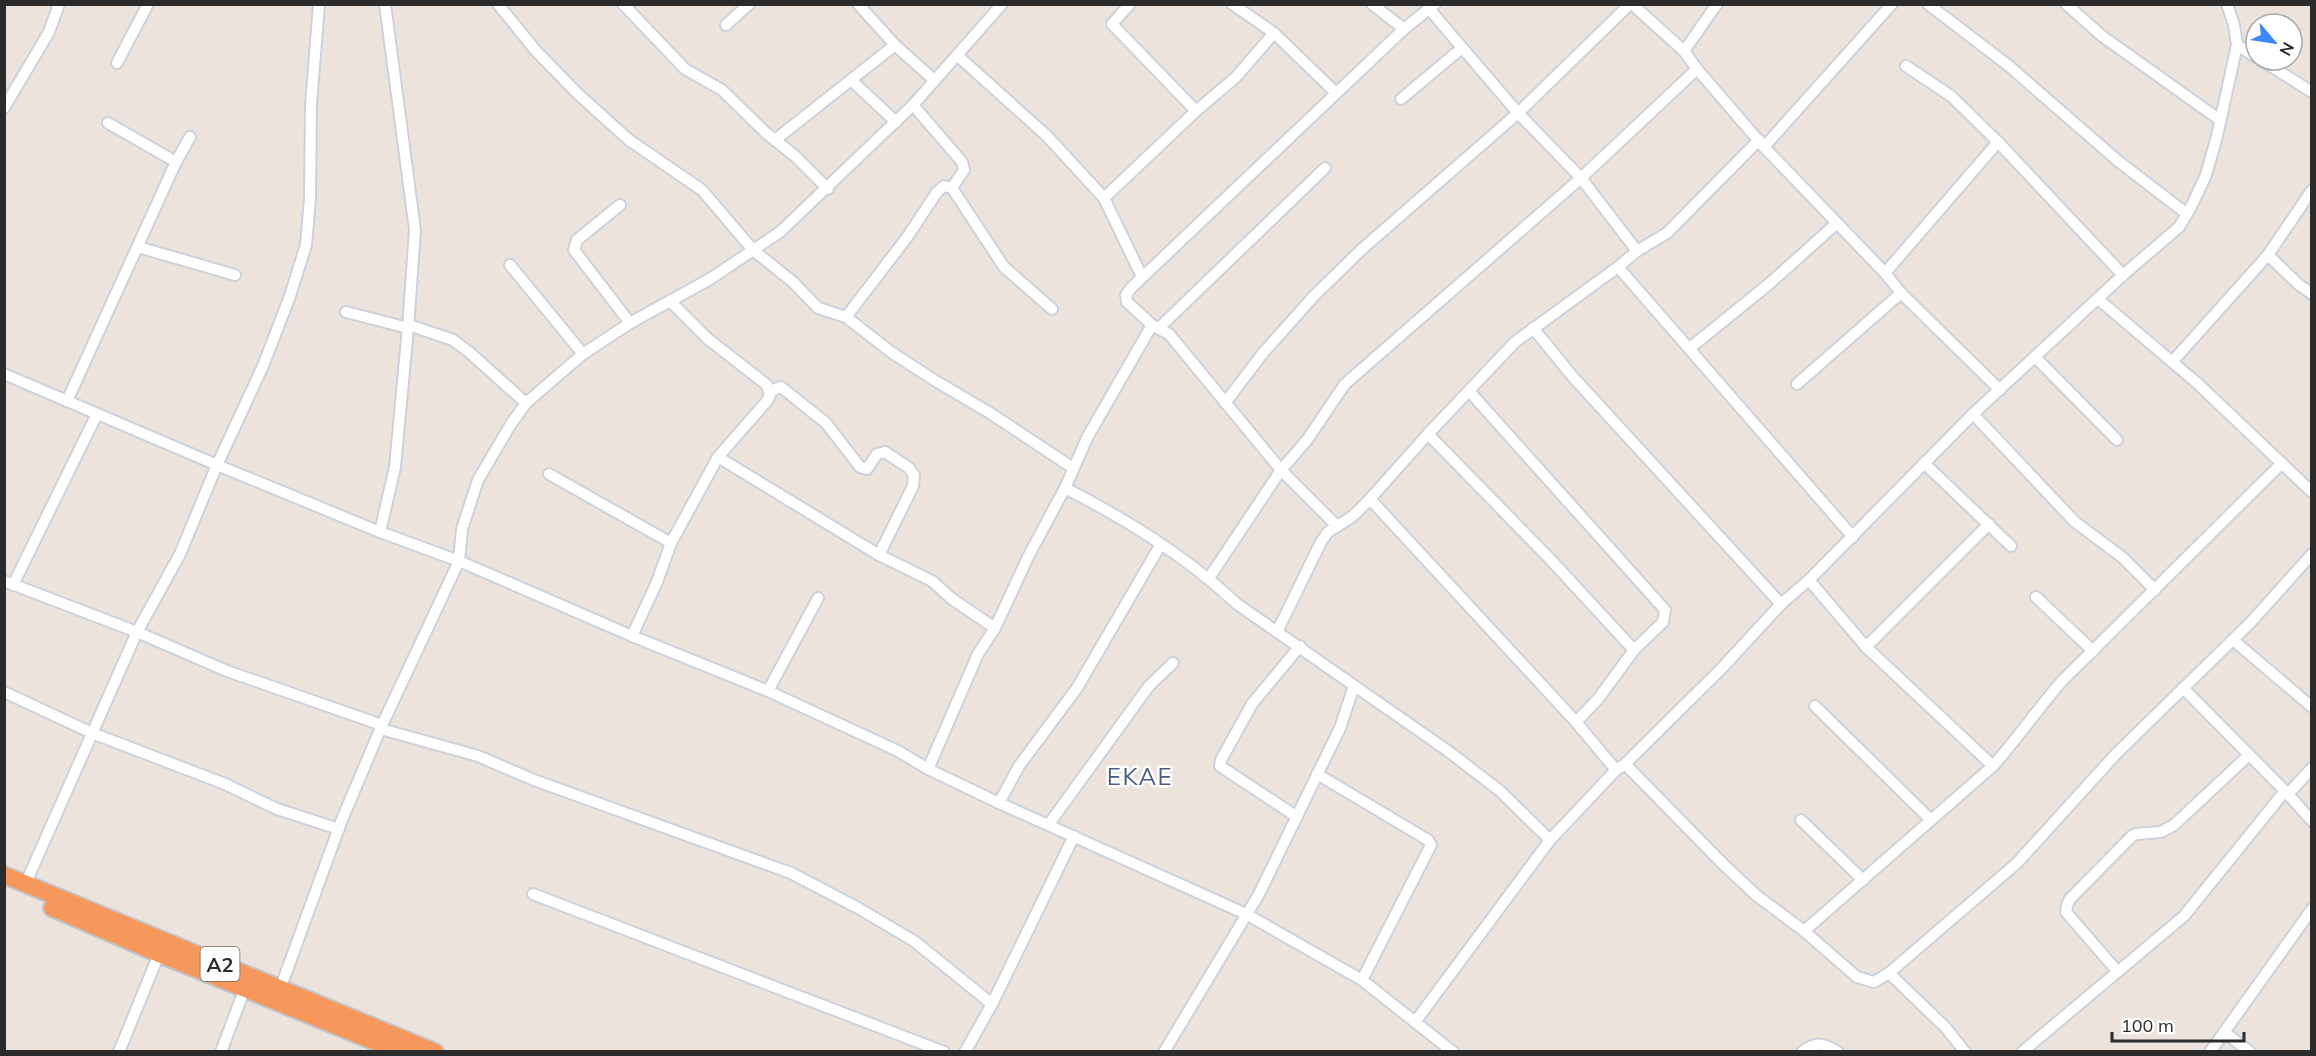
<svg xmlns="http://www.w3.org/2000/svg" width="2316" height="1056" viewBox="0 0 2316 1056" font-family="Mulish,sans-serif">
	<rect width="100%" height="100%" fill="#ede3dd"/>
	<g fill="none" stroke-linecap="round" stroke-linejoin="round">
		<g stroke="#cbd2dc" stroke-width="14">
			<g id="minor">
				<polyline points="498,4 536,51 578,94 629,140 702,190 753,250 793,282 818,308 846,317 891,352 934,380 990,413 1073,468"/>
				<polyline points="623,4 685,69 722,90 766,133 795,156 828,189"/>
				<polyline points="858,4 895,45 934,80"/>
				<polyline points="1130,4 1112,24 1196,111"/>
				<polyline points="1232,4 1274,33 1336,93"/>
				<polyline points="1372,4 1404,29"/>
				<polyline points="1632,4 1684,51 1697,69 1764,147 1885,273 1901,293 2000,390"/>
				<polyline points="1928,4 2009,66 2118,161 2187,214"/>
				<polyline points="2066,4 2102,36 2220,120"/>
				<polyline points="1430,10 1518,113 1581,178 1637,251"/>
				<polyline points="726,25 749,4"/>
				<polyline points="2237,45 2256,57"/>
				<polyline points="1684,51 1717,4"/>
				<polyline points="958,56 1047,136 1104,198"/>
				<polyline points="2261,60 2312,92"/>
				<polyline points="117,63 148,4"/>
				<polyline points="1906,66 1951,96 1998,142 2123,275"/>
				<polyline points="851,80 896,122"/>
				<polyline points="1401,99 1462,48"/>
				<polyline points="913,105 962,162 964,170 952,188"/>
				<polyline points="4,108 49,32 59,4"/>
				<polyline points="108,123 176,162"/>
				<polyline points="775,140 895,45"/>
				<polyline points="1764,147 1892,4"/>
				<polyline points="620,205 577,240 574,250 630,323"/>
				<polyline points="138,247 235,275"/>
				<polyline points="2268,255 2312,190"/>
				<polyline points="510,265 583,354"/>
				<polyline points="1618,267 1637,251 1667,233 1759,140"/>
				<polyline points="1885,273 1998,142"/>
				<polyline points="1142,277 1104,198 1196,111 1236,77 1274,33"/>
				<polyline points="2098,299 2197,383 2312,492"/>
				<polyline points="346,312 408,328"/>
				<polyline points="846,317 908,236 937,192 944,186 952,188 1004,267 1052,309"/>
				<polyline points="409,325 453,340 469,352 526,403"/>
				<polyline points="1152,325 1169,334 1281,470 1337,526"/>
				<polyline points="1160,327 1325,168"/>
				<polyline points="1533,328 1573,377 1781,604"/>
				<polyline points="1690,348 1769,284 1837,223"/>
				<polyline points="2035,357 2117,440"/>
				<polyline points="2172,362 2268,255 2298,284 2312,294"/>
				<polyline points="4,374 217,465 380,532 459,561 632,636 768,691 898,751 928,769 999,803 1246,914 1362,980 1453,1052"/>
				<polyline points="1797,384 1901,293"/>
				<polyline points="770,391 781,387 826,423 860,467 867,469 877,454 885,452 909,468 914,475 913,486 879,555"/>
				<polyline points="1469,391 1665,610 1663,622 1634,650 1598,699 1576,722"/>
				<polyline points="67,401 176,162 190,137"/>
				<polyline points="1225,403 1263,353 1314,296 1361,250 1518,113 1630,4"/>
				<polyline points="1973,414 2075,522 2122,557 2155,590"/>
				<polyline points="1428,434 1550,559 1634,650"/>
				<polyline points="718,457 879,555 932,581 952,599 995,628"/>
				<polyline points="1924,463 2011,546"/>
				<polyline points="549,474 671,543"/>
				<path d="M1065,488c62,32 121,68 172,116l211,147 52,40 50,49"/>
				<polyline points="1370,499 1576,722 1616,770"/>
				<polyline points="380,532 395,467 408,328 415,230 385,4"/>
				<polyline points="1209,578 1281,470 1307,440 1345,384 1581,178 1697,69"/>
				<polyline points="1809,580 1866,647 1993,766"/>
				<polyline points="4,581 137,632 227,671 382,725"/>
				<polyline points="13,585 97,414"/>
				<polyline points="2036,597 2093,651"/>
				<polyline points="1277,632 1321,542 1328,532 1353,516 1370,499 1428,434 1515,342 1618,267 1853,537"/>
				<polyline points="632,636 657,582 671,543 718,457 767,401 770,395 767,385 708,339 670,301"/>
				<polyline points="2233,640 2312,707"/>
				<polyline points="1866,647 1989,524"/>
				<polyline points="2183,688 2285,791 2312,821"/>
				<polyline points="768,691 818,598"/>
				<polyline points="4,692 92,733 225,784 277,809 339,829"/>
				<polyline points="1815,706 1931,820"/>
				<polyline points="381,729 478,756 534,780 791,873 858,908 914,941 992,1004"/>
				<polyline points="1625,764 1723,864 1756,895 1804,931 1857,977 1874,982 1889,973 1946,1028 1965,1052"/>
				<polyline points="928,769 978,654 995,628 1029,555 1065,488 1088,436 1152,325 1127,302 1126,295 1131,288 1404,29 1435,4"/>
				<polyline points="1317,774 1428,840 1431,845 1362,980"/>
				<polyline points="2288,794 2312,768"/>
				<polyline points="999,803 1019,766 1077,688 1161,544"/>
				<polyline points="1297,817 1220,766 1221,760 1252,704 1300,646"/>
				<polyline points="1801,820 1863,880"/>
				<polyline points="1049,824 1149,686 1173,663"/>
				<polyline points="25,885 137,632 180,554 217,465 263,366 290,296 306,245 310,199 311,104 319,4"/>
				<polyline points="533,894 944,1052"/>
				<path d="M1804,931l189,-165c24,-27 44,-56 68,-84l221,-219"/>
				<polyline points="2117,971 2066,912 2067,905 2070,899 2132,836 2136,834 2161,832 2174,825 2249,755"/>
				<polyline points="1889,973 2017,863 2116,754 2251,622 2312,554"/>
				<polyline points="279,992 341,822 382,725 459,561 462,529 478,480 511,424 526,403 583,354 630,323 710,279 780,232 913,105 1002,4"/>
				<polyline points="1415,1022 1550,840 1616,770 1625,764 1722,668 1781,604 1809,580 1973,414 2123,275 2179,227 2191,207 2206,175 2217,136 2237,45 2234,25 2227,4"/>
				<polyline points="2224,1032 2250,1052"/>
				<polyline points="119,1052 159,954"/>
				<polyline points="221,1052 245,988"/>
				<polyline points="965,1052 992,1004 1074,836"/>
				<polyline points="1164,1052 1259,894 1340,728 1354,686"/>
				<path d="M1802,1052c14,-11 21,-9 36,0"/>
				<polyline points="2022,1052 2184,916 2285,791"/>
				<polyline points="2210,1052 2312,909"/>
			</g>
		</g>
		<g stroke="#c4c4c4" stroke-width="20">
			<g id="trunk">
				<polyline points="4,875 435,1052"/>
				<polyline points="52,908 159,954 400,1052"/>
			</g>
		</g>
		<use href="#minor" stroke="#fff" stroke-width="10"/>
		<use href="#trunk" stroke="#f6985c" stroke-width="16"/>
	</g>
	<g text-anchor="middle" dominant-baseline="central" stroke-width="5" stroke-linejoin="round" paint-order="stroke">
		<rect fill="#fff" stroke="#6b6b6b" stroke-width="1.5" x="200.5" y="947" width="39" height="34" rx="4.5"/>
		<g font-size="20" font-weight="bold" fill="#2b2b2b">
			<text x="220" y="964">A2</text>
		</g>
		<g font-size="24" letter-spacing="1.5" fill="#4b5e7c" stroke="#fff">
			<text x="1140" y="776">EKAE</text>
		</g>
	</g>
	<rect width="2316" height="1056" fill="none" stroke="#2b2b2b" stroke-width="12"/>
	<g transform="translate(2274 42) rotate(119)"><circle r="28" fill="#ffffff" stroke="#aaaaaa" stroke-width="1.5"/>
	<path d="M0-4.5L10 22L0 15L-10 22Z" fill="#3e87f9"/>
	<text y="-9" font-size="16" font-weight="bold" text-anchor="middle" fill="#2b2b2b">N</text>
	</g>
	<path d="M2112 1032v9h132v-9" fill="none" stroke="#2b2b2b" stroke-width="3"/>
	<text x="2121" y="1032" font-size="18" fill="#2b2b2b" stroke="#ffffff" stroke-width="4.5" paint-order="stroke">100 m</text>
</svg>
